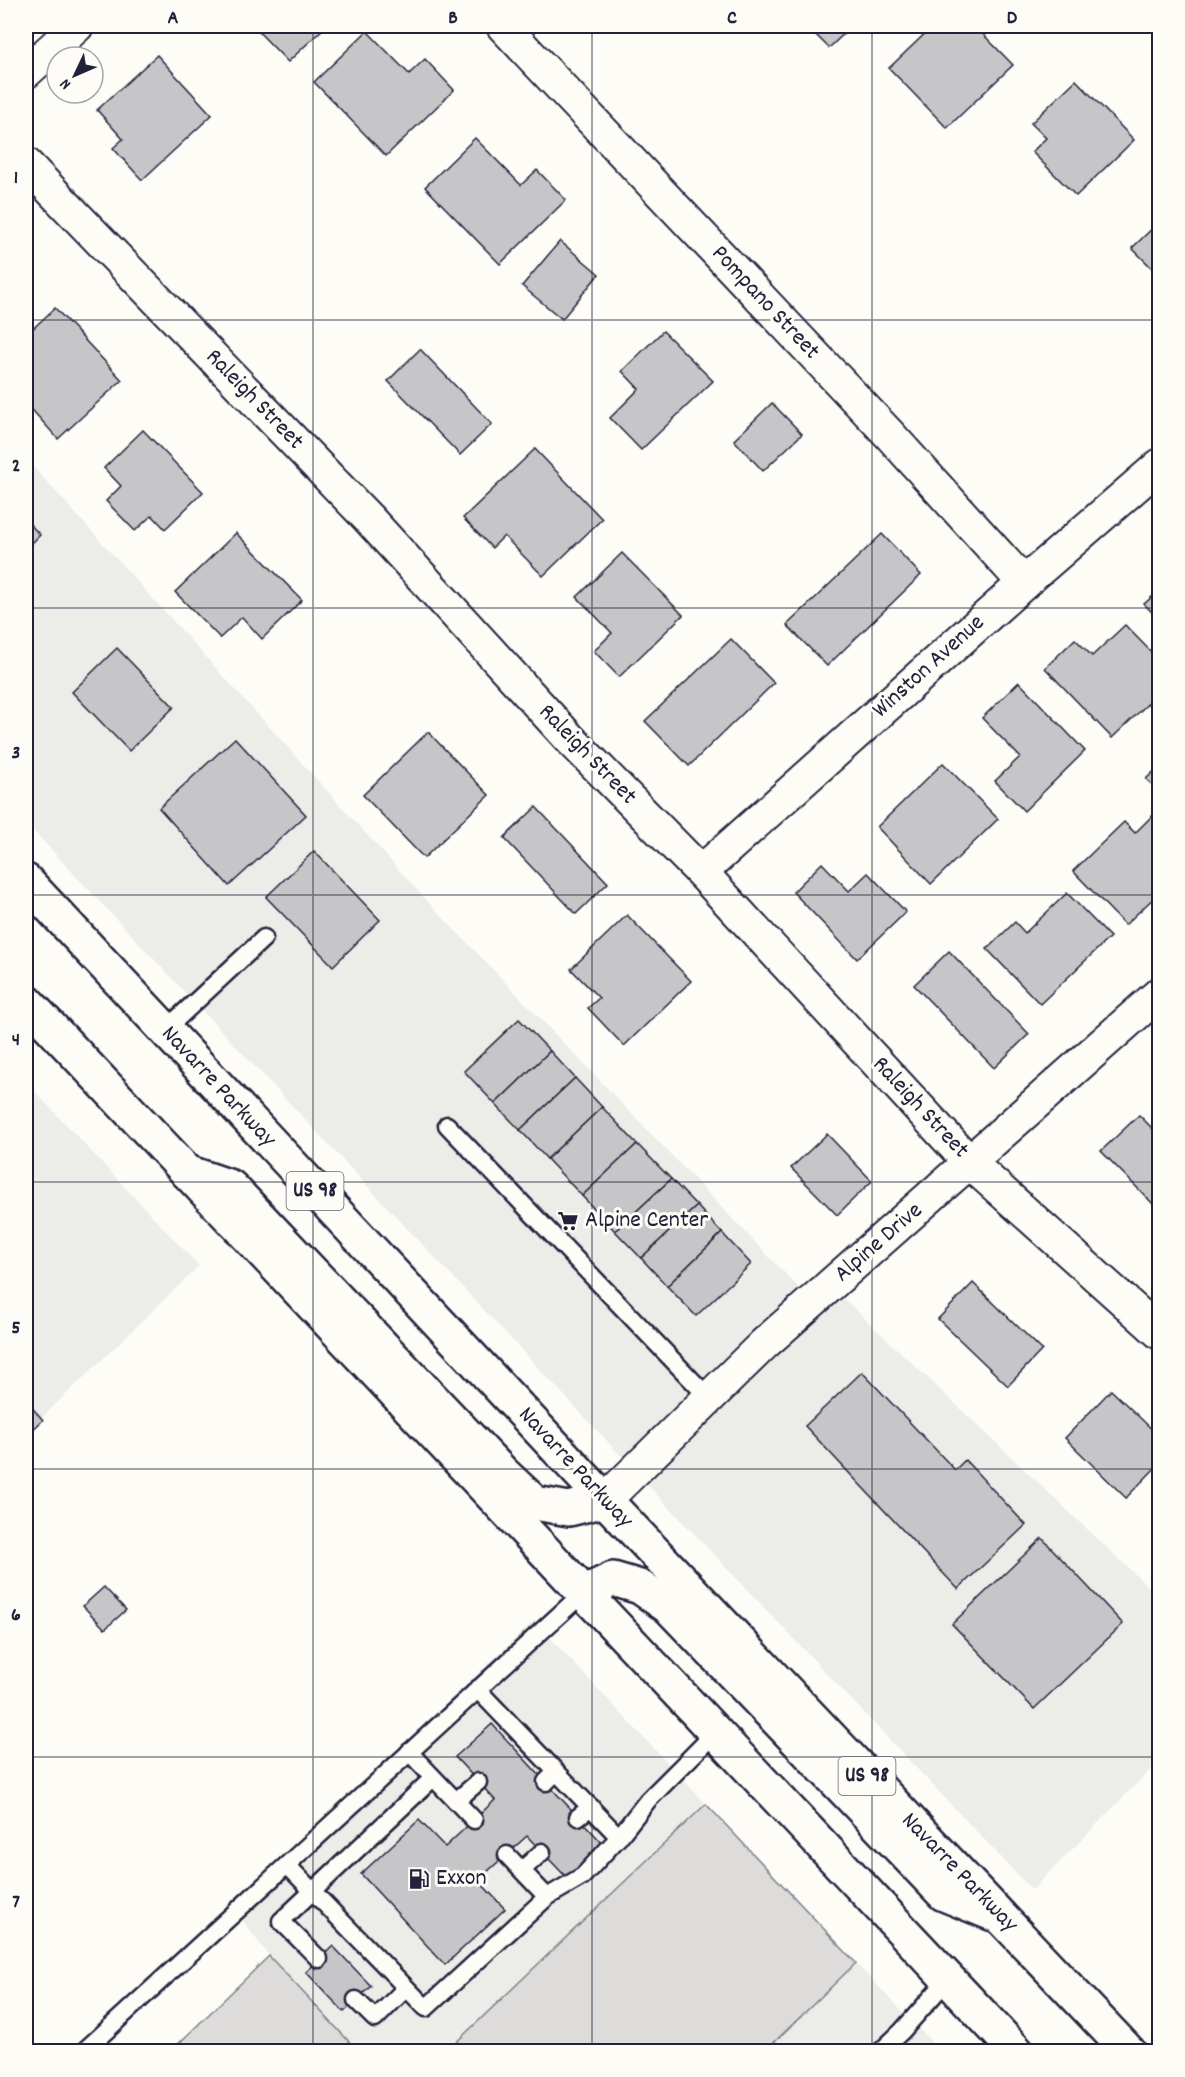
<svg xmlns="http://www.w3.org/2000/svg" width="1185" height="2077" viewBox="0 0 1185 2077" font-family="Dekko,sans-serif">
	<rect width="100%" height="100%" fill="#fdfcf7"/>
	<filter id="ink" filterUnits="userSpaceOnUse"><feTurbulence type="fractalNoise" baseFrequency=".0167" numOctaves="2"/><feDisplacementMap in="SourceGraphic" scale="12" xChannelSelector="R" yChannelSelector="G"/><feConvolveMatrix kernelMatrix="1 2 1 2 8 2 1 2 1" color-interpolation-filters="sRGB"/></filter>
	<g filter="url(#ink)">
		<g fill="#ecece9">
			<polygon points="26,459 427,901 800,1289 753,1331 623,1458 26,823"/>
			<polygon points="26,1082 199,1266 26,1433"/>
			<polygon points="842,1297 1159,1597 1159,1761 1032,1890 646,1483 775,1356"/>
			<polygon points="534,1621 706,1804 447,2051 358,2051 269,1956 231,1905"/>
			<polygon points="856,1963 940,2051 765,2052"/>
		</g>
		<g fill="#dddcdb" stroke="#807f8b" stroke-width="1.5">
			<polygon points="706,1804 856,1963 765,2051 447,2051"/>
			<polygon points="269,1956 358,2051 171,2051"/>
		</g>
		<g fill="#c6c6c8" stroke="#22223b" stroke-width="1.5">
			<polygon points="253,26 326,26 288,62"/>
			<polygon points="807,26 852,26 829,48"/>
			<polygon points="933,26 975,26 1013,65 947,128 889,68"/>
			<polygon points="367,31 409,74 425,59 454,90 386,156 314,82"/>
			<polygon points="157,55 212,115 142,180 113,148 123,139 97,110"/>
			<polygon points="1076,80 1134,140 1076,196 1032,152 1046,138 1031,123"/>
			<polygon points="475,138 521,185 537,170 566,200 500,264 425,187"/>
			<polygon points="1160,221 1160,276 1132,248"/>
			<polygon points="560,241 599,274 562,319 522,286"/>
			<polygon points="55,308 122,380 58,439 26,403 26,335"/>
			<polygon points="663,331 713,381 641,450 610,418 639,389 622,371"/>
			<polygon points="420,349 492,424 460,455 388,381"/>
			<polygon points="772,403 802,434 763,471 734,440"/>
			<polygon points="143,430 203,492 165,529 152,515 135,531 106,501 121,486 104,468"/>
			<polygon points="535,449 602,519 543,576 504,536 492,548 463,518"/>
			<polygon points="26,520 40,535 26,549"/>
			<polygon points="236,533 302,600 262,639 242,617 220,638 175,592"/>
			<polygon points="882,534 921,575 827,666 787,625"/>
			<polygon points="622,553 683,615 619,677 594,651 612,633 577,597"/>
			<polygon points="1160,590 1160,620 1144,604"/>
			<polygon points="1125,625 1160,661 1160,692 1112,738 1045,668 1075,639 1092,656"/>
			<polygon points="731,639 774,683 689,766 645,721"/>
			<polygon points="117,648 174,707 129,751 72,692"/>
			<polygon points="1019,682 1085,751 1024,811 995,781 1020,757 982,718"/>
			<polygon points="428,732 489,795 424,858 363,795"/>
			<polygon points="235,738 306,815 229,886 159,808"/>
			<polygon points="943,763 998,819 931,884 877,827"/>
			<polygon points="1160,766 1160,792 1146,779"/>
			<polygon points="536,807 608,883 576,914 504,838"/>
			<polygon points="1152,816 1160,824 1160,892 1125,925 1073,871 1124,822 1135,833"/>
			<polygon points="314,851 380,920 333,966 266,897"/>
			<polygon points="822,863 849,891 868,873 906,912 857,959 793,892"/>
			<polygon points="1067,893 1110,937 1040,1004 987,949 1015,922 1025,933"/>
			<polygon points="627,915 691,981 624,1046 588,1008 599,998 571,969"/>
			<polygon points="949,951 1029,1034 994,1068 914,985"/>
			<polygon points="519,1019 550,1051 495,1104 464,1071"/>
			<polygon points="550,1051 575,1078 520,1130 495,1104"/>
			<polygon points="575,1078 602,1107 547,1159 520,1130"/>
			<polygon points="602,1107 637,1144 582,1196 547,1159"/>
			<polygon points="1139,1115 1160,1136 1160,1211 1101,1151"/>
			<polygon points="827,1134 872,1181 837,1215 791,1168"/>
			<polygon points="637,1144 671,1179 615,1231 582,1196"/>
			<polygon points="671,1179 697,1206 641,1258 615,1231"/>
			<polygon points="697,1206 722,1233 667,1286 641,1258"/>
			<polygon points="722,1233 751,1264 696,1316 667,1286"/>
			<polygon points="973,1283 1042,1350 1008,1386 938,1319"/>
			<polygon points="862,1372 955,1470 965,1460 1026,1525 958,1589 805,1426"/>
			<polygon points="1111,1390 1160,1437 1160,1463 1126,1498 1065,1438"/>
			<polygon points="26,1401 43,1420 26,1436"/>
			<polygon points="1042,1538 1123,1624 1034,1709 952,1624"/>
			<polygon points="104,1587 126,1610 105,1629 83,1606"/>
			<polygon points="492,1724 605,1846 569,1880 527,1836 478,1880 505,1909 445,1965 361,1874 419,1820 445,1847 495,1800 455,1757"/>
			<polygon points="333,1946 371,1986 344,2012 306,1972"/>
		</g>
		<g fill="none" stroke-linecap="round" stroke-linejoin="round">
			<g stroke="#22223b" stroke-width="21">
				<g id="lane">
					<polyline points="165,1030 264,938"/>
					<polyline points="447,1125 709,1398"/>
					<polyline points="409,1752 474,1820"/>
					<polyline points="546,1782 556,1772"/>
					<polyline points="456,1801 478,1782"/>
					<polyline points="578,1817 591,1807"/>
					<polyline points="619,1837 648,1800 715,1733"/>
					<polyline points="507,1855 547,1897"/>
					<polyline points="287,1865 426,2008 547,1897 583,1876 619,1837 477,1689"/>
					<polyline points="522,1870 542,1852"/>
					<polyline points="319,1959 281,1921 433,1778"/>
					<polyline points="356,2000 375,2019 406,1988"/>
					<polyline points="83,2052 583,1593"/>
					<polyline points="880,2052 902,2031 948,1979"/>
				</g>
			</g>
			<g stroke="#22223b" stroke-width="36">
				<g id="street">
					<polyline points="503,26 889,434 1024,583"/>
					<polyline points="26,72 77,26"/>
					<polyline points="26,164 368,518 570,739 701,872 970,1163 1160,1333"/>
					<polyline points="701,872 1024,583 1160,465"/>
					<polyline points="605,1500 764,1344 1160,993"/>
				</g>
			</g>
			<g stroke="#22223b" stroke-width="38">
				<g id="highway">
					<polyline points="26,881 605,1500 1129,2052"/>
					<polyline points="26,1001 1017,2052"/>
					<polyline points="187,1172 231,1187 503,1473 535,1503 569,1509 605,1500"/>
					<polyline points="583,1593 613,1579 640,1587 670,1608 944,1894 993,1914"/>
				</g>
			</g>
			<use href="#lane" stroke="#fdfcf7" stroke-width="16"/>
			<use href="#street" stroke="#fdfcf7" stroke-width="32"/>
			<use href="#highway" stroke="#fdfcf7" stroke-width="33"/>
		</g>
	</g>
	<path fill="none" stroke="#22223b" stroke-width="1.5" stroke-opacity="0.55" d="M313,26v2026M592,26v2026M872,26v2026M26,320h1134M26,608h1134M26,895h1134M26,1182h1134M26,1469h1134M26,1757h1134"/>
	<defs>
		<g id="supermarket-bare" transform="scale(1.62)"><path d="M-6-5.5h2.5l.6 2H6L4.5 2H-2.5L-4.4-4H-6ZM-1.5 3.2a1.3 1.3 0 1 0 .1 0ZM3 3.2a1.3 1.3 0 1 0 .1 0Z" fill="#22223b" stroke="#fdfcf7" stroke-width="2.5" paint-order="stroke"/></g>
		<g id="fuel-bare" transform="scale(1.62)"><path d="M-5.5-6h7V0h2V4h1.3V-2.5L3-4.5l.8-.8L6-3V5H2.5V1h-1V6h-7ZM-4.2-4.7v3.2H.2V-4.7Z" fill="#22223b" stroke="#fdfcf7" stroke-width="2.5" paint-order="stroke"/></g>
	</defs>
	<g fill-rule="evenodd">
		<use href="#supermarket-bare" x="568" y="1221"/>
		<use href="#fuel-bare" x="419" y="1879"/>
	</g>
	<g text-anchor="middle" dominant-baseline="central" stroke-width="6" stroke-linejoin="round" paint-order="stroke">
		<g fill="#fdfcf7" stroke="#646373" stroke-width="1.5">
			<rect x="286.5" y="1172" width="57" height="38" rx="4.5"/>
			<rect x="838.5" y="1757" width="57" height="38" rx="4.5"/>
		</g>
		<g font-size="22" font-weight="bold" fill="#22223b">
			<text x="315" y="1191">US 98</text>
			<text x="867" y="1776">US 98</text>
		</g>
		<g font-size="24" fill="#22223b" stroke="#fdfcf7">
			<text transform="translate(765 303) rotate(47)">Pompano Street</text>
			<text transform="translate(254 400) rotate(46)">Raleigh Street</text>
			<text transform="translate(929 667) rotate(-42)">Winston Avenue</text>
			<text transform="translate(587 755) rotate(46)">Raleigh Street</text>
			<text transform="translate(218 1087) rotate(47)">Navarre Parkway</text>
			<text transform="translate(920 1108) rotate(47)">Raleigh Street</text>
			<text transform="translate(879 1243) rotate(-41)">Alpine Drive</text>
			<text transform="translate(575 1468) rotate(47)">Navarre Parkway</text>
			<text transform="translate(959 1873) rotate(46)">Navarre Parkway</text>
		</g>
		<g font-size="24" fill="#22223b" stroke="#fdfcf7" text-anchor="start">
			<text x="585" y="1221">Alpine Center</text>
			<text x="436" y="1879">Exxon</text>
		</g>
	</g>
	<rect width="1185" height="2077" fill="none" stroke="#fdfcf7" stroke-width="66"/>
	<g transform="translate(75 75) rotate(226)"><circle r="28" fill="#fdfcf7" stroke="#a5a5ac" stroke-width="1.5"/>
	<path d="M0-4.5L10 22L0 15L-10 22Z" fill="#22223b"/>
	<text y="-9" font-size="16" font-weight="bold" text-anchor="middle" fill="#22223b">N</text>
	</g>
	<rect x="33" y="33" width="1119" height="2011" fill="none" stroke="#22223b" stroke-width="2"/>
	<g font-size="20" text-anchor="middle" font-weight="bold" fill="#22223b">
		<text x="173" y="23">A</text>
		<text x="453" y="23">B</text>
		<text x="732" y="23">C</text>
		<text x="1012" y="23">D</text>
		<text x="16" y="183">1</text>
		<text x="16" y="471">2</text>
		<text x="16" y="758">3</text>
		<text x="16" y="1045">4</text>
		<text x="16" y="1333">5</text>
		<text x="16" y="1620">6</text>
		<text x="16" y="1907">7</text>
	</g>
</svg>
